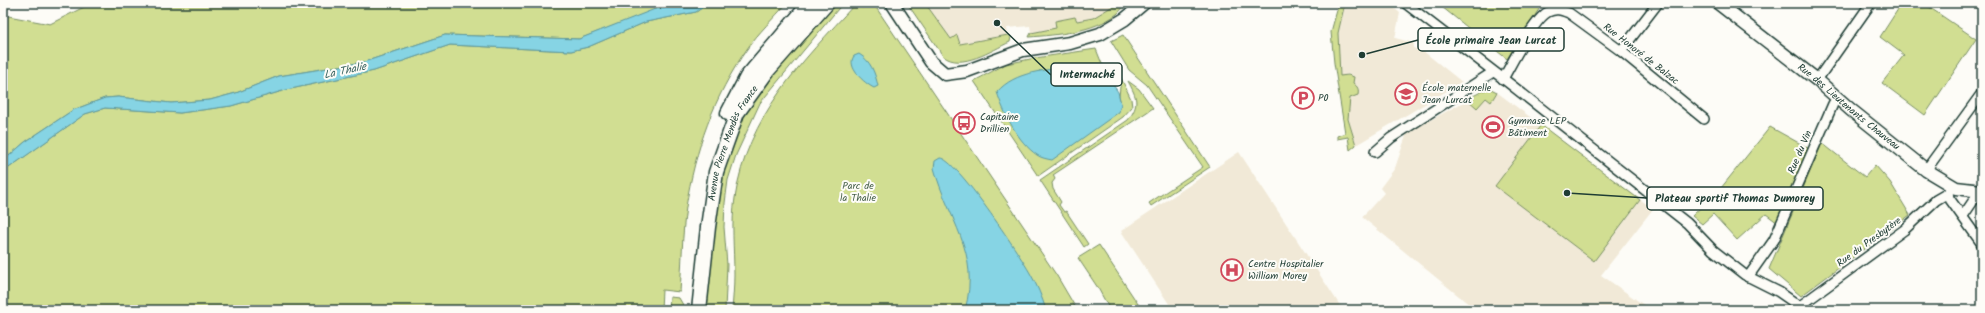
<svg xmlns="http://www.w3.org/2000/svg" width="1985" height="313" viewBox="0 0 1985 313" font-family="Kalam,sans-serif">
	<rect width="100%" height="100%" fill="#fdfcf7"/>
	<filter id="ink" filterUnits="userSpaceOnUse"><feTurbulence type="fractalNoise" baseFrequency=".025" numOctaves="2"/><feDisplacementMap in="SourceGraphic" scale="8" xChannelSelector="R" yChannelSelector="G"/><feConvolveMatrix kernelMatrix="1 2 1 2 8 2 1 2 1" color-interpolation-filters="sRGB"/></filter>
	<g filter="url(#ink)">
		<g fill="#f1e9d7">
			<polygon points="925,3 1118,3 1093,18 1076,21 1075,17 1055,21 1056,28 1031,33 1030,26 1007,28 1008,35 960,44 958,37 951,39"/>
			<polygon points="1345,3 1388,3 1400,13 1395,38 1414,43 1413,48 1423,51 1462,82 1356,145 1348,119 1350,98 1355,97 1353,83 1354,77 1348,74 1340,77 1338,33"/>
			<polygon points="1489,88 1494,90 1653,209 1601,275 1651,310 1476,310 1362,217 1384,193 1380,188 1395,168 1407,133"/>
			<polygon points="1239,152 1343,310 1173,310 1121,231"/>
		</g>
		<g fill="#d1de92" stroke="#788e63">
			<polygon points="92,3 684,3 655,10 579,39 445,35 364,62 279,76 236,93 210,100 171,103 118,97 105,98 73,110 25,142 3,161 3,15 50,24"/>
			<path d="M709,3h78c-13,15 -29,30 -40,46 -33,47 -52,101 -61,158 -4,27 -4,57 -6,85l-18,-2 -1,20h-658v-138l82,-58 20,-6 75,5 51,-7 55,-16 88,-19 76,-26 121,6 17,-4 58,-25 50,-10z"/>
			<path d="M833,3h10l-83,100 -24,52 -8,25 -3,23 -1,24 3,38 -2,45h-18c5,-68 7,-143 41,-204 22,-38 56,-70 85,-103z"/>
			<path d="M867,3h6l184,273 20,34h-345c1,-12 2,-24 2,-36 0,-26 -3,-51 1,-76 12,-82 67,-136 120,-194l8,4z"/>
			<path d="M907,3h18l26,36 6,-4 3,9 48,-9 3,2 -1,5c-18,8 -49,29 -67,14z"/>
			<path d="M1118,3h10c-4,3 -7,7 -11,11 -24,18 -60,21 -88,23l2,-4 25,-5 -1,-7 20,-4 2,4 16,-3z"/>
			<path d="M1339,3h6l-7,30 2,43 8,-1 6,2 -1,6c5,4 6,6 5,12l-8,3 -2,21 8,26 -6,5 -2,-13 -11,2v-3l8,-3 -11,-70 -3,-31z"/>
			<polygon points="1437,3 1543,3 1507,59"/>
			<polygon points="1902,3 1923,3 1976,39 1925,115 1882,83 1904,55 1880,37"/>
			<polygon points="1123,35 1210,167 1151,206 1149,203 1203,167 1147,85 1129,70 1111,41"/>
			<path d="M1096,49l6,15 12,9v14c-19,-28 -47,-19 -75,-16l82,33 -2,-8 2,-18 10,21 1,8 -9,10 -85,59 -64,-95 32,-17 29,-6z"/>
			<path d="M1128,81l11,8 14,19 -100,67 2,4 -3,4 1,6 8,13 -2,3 5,7 2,-1 22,33 -4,3 -44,-67 88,-60c12,-16 9,-22 0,-39z"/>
			<polygon points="1489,88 1497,92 1491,102 1486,98 1477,108 1467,99"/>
			<polygon points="1541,125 1640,200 1594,261 1495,186"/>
			<polygon points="1770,127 1808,148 1778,223 1766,214 1737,240 1713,214 1702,224 1692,216 1721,188"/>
			<polygon points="1822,143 1865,177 1875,165 1890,182 1910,215 1801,296 1769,269"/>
			<polygon points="1099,245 1142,310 1110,310 1098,288 1078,258"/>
			<polygon points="670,297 679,298 686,310 669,310"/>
		</g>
		<g fill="#86d4e4" stroke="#5d989e">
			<polygon points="684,3 709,3 696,12 646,22 588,47 571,51 450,45 374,71 286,90 231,106 180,113 105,108 85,114 3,172 3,161 25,142 73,110 105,98 118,97 171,103 210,100 236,93 279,76 364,62 445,35 579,39 655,9"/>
			<path d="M859,54c12,7 16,19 19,32l-4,2c-10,-5 -28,-21 -20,-32z"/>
			<path d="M1072,67h18l20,13 8,12 3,12 -2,8 -67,48c-5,-1 -11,-2 -15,-5 -19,-13 -33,-41 -40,-63 18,-21 50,-22 75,-25z"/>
			<path d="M940,158c16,0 80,97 90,115 7,12 12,24 16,37h-81c16,-58 -17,-90 -31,-142l1,-7z"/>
		</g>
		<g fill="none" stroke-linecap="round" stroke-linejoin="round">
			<g stroke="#1f3d34" stroke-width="12">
				<g id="street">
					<polyline points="1405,3 1510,84 1687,223 1713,250 1745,275 1779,292 1805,310"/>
					<polyline points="1621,51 1658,3"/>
					<path d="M1503,79c9,-16 31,-60 45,-67 8,-4 13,-2 21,1l52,38 83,68"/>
					<polyline points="1817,80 1871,3"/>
					<polyline points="1375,152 1391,138 1493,72"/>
					<polyline points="1926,170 1982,93"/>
					<polyline points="1951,187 1948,193 1949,198 1982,244"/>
					<polyline points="1963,216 1980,191"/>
					<polyline points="1748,277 1774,240 1833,104 1837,98"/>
					<polyline points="1800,306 1904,230 1936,200 1948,193"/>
				</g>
			</g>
			<g stroke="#1f3d34" stroke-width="15">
				<g id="secondary">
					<polyline points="892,3 931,62 945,74 967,71 1023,50 1070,43 1100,34 1125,19 1144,3"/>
					<path id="s1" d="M1718,3l99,77 34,30 75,60 30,18 26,3"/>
				</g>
			</g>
			<g stroke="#1f3d34" stroke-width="17">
				<g id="primary">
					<polyline points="728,113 747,77 810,3"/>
					<path id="s2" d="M699,310l9,-83 8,-55 21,-59 31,-43 59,-67"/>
				</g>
			</g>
			<use href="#street" stroke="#fdfcf7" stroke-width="9"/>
			<use href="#secondary" stroke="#fdfcf7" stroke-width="12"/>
			<use href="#primary" stroke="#fdfcf7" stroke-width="14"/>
		</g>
	</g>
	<defs>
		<g id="school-ring" transform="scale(1.15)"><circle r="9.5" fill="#fdfcf7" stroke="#d1495b" stroke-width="1.5"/><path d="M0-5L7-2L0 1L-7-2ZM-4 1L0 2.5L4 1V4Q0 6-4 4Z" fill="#d1495b"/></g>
		<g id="parking-ring" transform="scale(1.15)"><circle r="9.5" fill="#fdfcf7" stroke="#d1495b" stroke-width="1.5"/><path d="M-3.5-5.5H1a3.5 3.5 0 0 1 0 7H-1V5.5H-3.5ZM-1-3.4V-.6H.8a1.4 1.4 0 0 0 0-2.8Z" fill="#d1495b"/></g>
		<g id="bus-ring" transform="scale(1.15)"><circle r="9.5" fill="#fdfcf7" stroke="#d1495b" stroke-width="1.5"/><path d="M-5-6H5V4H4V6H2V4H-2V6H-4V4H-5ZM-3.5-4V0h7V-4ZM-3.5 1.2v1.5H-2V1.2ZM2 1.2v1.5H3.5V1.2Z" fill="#d1495b"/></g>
		<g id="stadium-ring" transform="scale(1.15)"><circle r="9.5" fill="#fdfcf7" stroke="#d1495b" stroke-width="1.5"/><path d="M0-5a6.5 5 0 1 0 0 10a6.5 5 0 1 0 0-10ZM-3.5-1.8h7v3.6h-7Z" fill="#d1495b"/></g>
		<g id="hospital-ring" transform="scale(1.15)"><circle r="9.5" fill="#fdfcf7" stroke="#d1495b" stroke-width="1.5"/><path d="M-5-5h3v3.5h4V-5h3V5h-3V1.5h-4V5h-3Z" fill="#d1495b"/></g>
	</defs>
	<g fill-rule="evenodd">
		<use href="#school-ring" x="1406" y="94"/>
		<use href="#parking-ring" x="1303" y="98"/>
		<use href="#bus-ring" x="964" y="123"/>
		<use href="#stadium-ring" x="1493" y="127"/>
		<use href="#hospital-ring" x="1232" y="270"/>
	</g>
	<g text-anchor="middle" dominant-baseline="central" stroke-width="4" stroke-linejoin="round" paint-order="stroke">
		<g font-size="10" fill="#1f3d34" stroke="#fdfcf7">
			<text transform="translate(1641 54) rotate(38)">Rue Honoré de Balzac</text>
			<text stroke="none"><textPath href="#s1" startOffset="167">Rue des Lieutenants Chauveau</textPath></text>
			<text stroke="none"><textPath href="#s2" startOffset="172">Avenue Pierre Mendès France</textPath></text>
			<text transform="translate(1800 152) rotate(-67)">Rue du Vin</text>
			<text transform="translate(1869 242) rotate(-36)">Rue du Presbytère</text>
		</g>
		<g font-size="10" fill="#1f3d34" stroke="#fdfcf7" text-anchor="start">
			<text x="1422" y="88">École maternelle<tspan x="1422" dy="12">Jean Lurcat</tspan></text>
			<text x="1318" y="98">P0</text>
			<text x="980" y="117">Capitaine<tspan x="980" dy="12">Drillien</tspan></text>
			<text x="1508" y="121">Gymnase LEP<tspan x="1508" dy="12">Bâtiment</tspan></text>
			<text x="1248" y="264">Centre Hospitalier<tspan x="1248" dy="12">William Morey</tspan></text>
		</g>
		<g font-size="10" fill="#435d47" stroke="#fdfcf7">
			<text x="858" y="186">Parc de<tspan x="858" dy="12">la Thalie</tspan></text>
		</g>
		<g font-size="11" font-style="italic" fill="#396360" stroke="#fdfcf7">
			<text transform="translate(345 71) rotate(-12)">La Thalie</text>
		</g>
	</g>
	<path fill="none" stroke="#1f3d34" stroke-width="1.5" d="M1362 55L1418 40M997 23L1051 75M1567 193L1647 198"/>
	<g fill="#1f3d34" stroke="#fdfcf7" stroke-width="1.5">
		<circle cx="1362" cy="55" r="4"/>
		<circle cx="997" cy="23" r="4"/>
		<circle cx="1567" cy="193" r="4"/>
	</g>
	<g fill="#fdfcf7" stroke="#1f3d34" stroke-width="1.5">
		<rect x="1418" y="28" width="146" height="23" rx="4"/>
		<rect x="1051" y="63" width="71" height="23" rx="4"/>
		<rect x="1647" y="187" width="176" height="23" rx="4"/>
	</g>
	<g font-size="11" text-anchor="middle" font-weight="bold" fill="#1f3d34">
		<text x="1491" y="44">École primaire Jean Lurcat</text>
		<text x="1087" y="78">Intermaché</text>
		<text x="1735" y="202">Plateau sportif Thomas Dumorey</text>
	</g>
	<rect width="1985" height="313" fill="none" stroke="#fdfcf7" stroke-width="16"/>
	<rect x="8" y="8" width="1969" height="297" fill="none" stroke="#1f3d34" stroke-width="1.5" filter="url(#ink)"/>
</svg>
